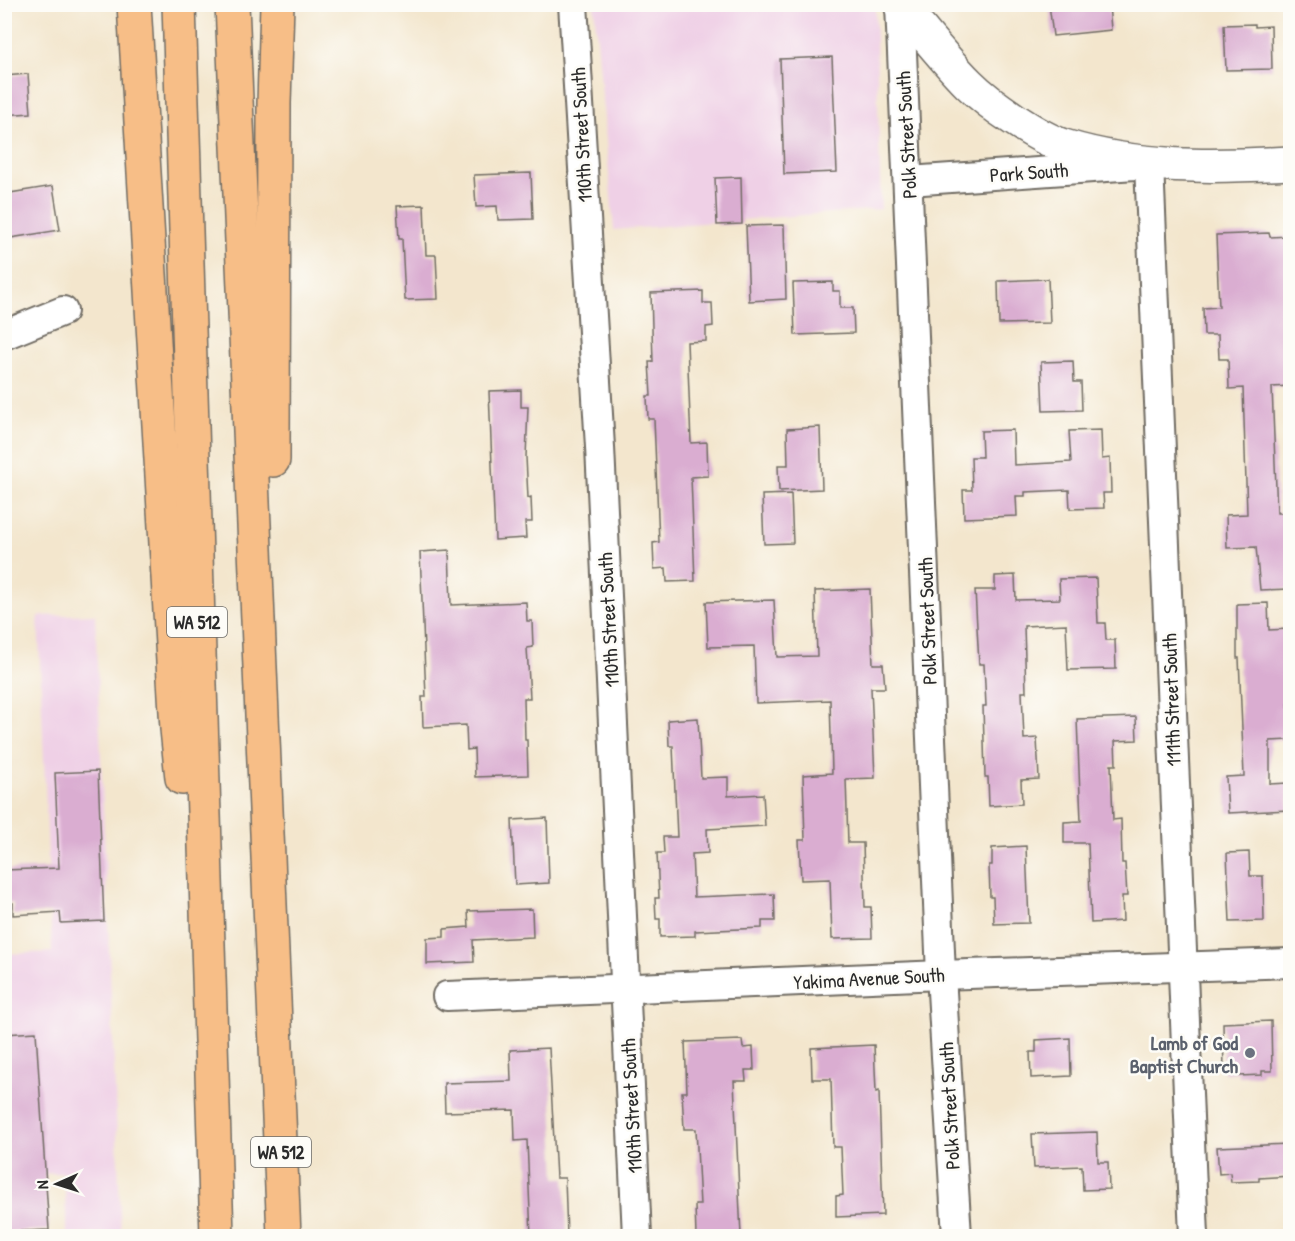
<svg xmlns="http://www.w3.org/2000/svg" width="1295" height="1241" viewBox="0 0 1295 1241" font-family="'Patrick Hand',sans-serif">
	<rect width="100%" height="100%" fill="#fdfcf7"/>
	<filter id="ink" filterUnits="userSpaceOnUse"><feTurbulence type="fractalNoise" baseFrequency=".0167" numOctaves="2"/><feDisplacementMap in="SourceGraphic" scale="12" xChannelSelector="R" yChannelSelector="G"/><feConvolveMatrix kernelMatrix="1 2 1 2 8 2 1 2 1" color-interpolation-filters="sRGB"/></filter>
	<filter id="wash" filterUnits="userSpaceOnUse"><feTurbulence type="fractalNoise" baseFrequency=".008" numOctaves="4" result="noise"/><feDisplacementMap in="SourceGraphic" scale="24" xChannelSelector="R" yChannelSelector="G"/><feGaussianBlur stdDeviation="1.35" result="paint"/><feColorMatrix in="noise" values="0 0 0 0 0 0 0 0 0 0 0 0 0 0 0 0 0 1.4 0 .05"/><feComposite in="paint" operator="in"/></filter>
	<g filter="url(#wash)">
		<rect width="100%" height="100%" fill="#f3e6cd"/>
		<g fill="#efd0e6">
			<polygon points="594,5 875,5 881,209 614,230"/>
			<polygon points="95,614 121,1233 67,1235 64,1173 5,1175 4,954 52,952 38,616"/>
		</g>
		<g id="blocks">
			<g fill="#daadd1">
				<polygon points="1049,4 1109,4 1111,30 1053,36"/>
				<polygon points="1255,24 1255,27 1271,26 1272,69 1226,70 1224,25"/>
				<polygon points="832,57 837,172 784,174 780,59"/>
				<polygon points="28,74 31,113 4,115 4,76"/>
				<polygon points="531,173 533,219 498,220 497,206 476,207 474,175"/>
				<polygon points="741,177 742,224 717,225 715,178"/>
				<polygon points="53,186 60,230 4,239 4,194"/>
				<polygon points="424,205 426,255 436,255 438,299 405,300 402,239 399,239 397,206"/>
				<polygon points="784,225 786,299 749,301 746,226"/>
				<polygon points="1269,233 1270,237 1290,236 1290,339 1288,340 1290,386 1272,387 1277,513 1290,513 1290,589 1260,590 1256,547 1227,548 1226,515 1247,514 1243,388 1229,389 1228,359 1219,359 1218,335 1204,335 1203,308 1219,307 1216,235"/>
				<polygon points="1048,279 1050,323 999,324 998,281"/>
				<polygon points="833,282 833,291 840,291 840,308 853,308 854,333 795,335 793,283"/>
				<polygon points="703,291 703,303 712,303 713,326 706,327 706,341 687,342 691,443 707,442 708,476 691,477 695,581 667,582 666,568 654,569 653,543 659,542 654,419 648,419 647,396 651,396 649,362 653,362 651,293"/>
				<polygon points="1073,361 1074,382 1081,382 1082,410 1043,411 1041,362"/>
				<polygon points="521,390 521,407 528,407 526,457 528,498 531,497 532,522 525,522 526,538 495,540 489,391"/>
				<polygon points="820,427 822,489 779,491 778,465 788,465 787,429"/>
				<polygon points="1013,430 1014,465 1071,462 1069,431 1101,430 1102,459 1110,458 1111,493 1103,493 1104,508 1070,509 1069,490 1025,492 1025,496 1016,496 1017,516 964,518 963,490 972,490 971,457 982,457 981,431"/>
				<polygon points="791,494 793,543 764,544 762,495"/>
				<polygon points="449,550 451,605 526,602 527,621 532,621 533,647 527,648 530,698 524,698 525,740 527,740 528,775 475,777 474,749 467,750 466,725 423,727 422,697 426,697 420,552"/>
				<polygon points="1015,575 1016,600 1060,599 1059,579 1096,578 1098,623 1105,623 1106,640 1115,640 1116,669 1068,670 1066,624 1024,626 1026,692 1022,692 1024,739 1037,738 1039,779 1021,780 1022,804 989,806 988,777 985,777 983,706 986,706 984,664 979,664 975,590 995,590 995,576"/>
				<polygon points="870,589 873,664 883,664 885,688 871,688 875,778 846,779 848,843 863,843 865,907 871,907 872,938 832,939 830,879 801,880 799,840 805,840 803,775 832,773 830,700 756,703 754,646 708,647 706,602 774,600 777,657 817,656 815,591"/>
				<polygon points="1268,603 1269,630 1289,629 1290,671 1287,671 1290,740 1270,741 1270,784 1288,783 1289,810 1228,813 1226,777 1244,776 1239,658 1237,658 1237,604"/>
				<polygon points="1136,717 1137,740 1115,741 1116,765 1111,765 1113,820 1121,819 1122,863 1125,863 1127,896 1122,896 1123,921 1091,923 1088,843 1064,843 1064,822 1081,821 1077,719"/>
				<polygon points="698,718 701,778 728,777 728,796 763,794 765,826 707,829 708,853 692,854 694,897 774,894 775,921 762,921 762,928 695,931 695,936 660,937 660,919 656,919 655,898 659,898 657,853 664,853 663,837 677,837 673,746 669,746 668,720"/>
				<polygon points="98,771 104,921 61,923 60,912 13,915 13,903 4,903 4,870 59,868 55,773"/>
				<polygon points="547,818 549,883 515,885 512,820"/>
				<polygon points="1026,846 1029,923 994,924 993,897 990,897 989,865 992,865 992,848"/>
				<polygon points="1249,852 1250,876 1263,876 1264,921 1230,922 1227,853"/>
				<polygon points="532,909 533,937 473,940 474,962 427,964 427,938 444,937 444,929 469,927 468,911"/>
				<polygon points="1271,1021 1272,1071 1262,1071 1262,1075 1239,1076 1238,1072 1224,1073 1223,1023"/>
				<polygon points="36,1032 49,1230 4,1232 4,1034"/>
				<polygon points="1070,1038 1071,1076 1031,1078 1030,1052 1036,1052 1036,1040"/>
				<polygon points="742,1040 743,1048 753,1047 754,1070 745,1070 746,1081 734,1081 741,1236 696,1236 695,1205 700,1205 696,1129 684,1129 682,1092 687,1092 685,1042"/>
				<polygon points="874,1045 876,1092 879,1091 883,1215 836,1217 836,1196 843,1195 841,1147 833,1147 831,1079 812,1079 811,1048"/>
				<polygon points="549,1048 556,1178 565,1178 567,1236 531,1236 527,1140 515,1141 514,1110 445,1112 444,1083 511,1081 510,1050"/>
				<polygon points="1097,1132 1098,1162 1108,1162 1109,1189 1083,1190 1082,1166 1034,1168 1032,1134"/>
				<polygon points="1290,1144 1290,1176 1259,1178 1259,1181 1231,1182 1230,1173 1219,1174 1217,1147"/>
			</g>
		</g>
	</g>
	<g filter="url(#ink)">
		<use href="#blocks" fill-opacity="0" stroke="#716c64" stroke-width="1.5"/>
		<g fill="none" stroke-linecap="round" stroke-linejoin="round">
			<g stroke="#716c64" stroke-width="32">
				<g id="minor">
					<polyline points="573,4 600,447 637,1236"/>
					<polyline points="900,5 941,975 957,1236"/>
					<polyline points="909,181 1149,164 1194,1236"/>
					<polyline points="4,335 63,311"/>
					<polyline points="447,996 941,975 1290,963"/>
				</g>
			</g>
			<g stroke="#716c64" stroke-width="36">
				<path id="tertiary" d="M900,4c22,27 44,55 69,80 20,20 68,53 95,62 74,23 150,21 226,17"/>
			</g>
			<g stroke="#716c64" stroke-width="36">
				<g id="motorway">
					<polyline points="134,4 177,729 182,778"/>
					<polyline points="179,4 217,1236"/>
					<polyline points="232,4 284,1236"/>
					<polyline points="273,460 274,103 277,4"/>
				</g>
			</g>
			<use href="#minor" stroke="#fff" stroke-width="28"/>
			<use href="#tertiary" stroke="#fff" stroke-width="33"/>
			<use href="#motorway" stroke="#f7be87" stroke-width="33"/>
		</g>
	</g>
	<circle fill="#6b7280" stroke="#fdfcf7" stroke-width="2" cx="1250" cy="1053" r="6"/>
	<g text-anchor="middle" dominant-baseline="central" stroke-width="5" stroke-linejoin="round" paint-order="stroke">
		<g fill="#fdfcf7" stroke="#6a6a68" stroke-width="1.5">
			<rect x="167" y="607" width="60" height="30" rx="4.5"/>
			<rect x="251" y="1137" width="60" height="30" rx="4.5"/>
		</g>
		<g font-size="18" font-weight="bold" fill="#2b2b2b">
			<text x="197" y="622">WA 512</text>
			<text x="281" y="1152">WA 512</text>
		</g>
		<g font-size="20" fill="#2b2b2b" stroke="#fdfcf7">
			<text transform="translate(581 135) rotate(-93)">110th Street South</text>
			<text transform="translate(906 135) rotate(-93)">Polk Street South</text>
			<text transform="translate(1029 172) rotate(-4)">Park South</text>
			<text transform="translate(608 620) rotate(-93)">110th Street South</text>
			<text transform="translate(927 621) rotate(-92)">Polk Street South</text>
			<text transform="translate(1171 700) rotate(-92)">111th Street South</text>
			<text transform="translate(869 978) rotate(-3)">Yakima Avenue South</text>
			<text transform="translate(631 1106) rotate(-93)">110th Street South</text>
			<text transform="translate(949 1106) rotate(-93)">Polk Street South</text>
		</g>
		<g font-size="20" font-weight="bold" fill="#5b616d" stroke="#fdfcf7" text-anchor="end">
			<text x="1238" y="1042">Lamb of God<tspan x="1238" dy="23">Baptist Church</tspan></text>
		</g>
	</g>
	<rect width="1295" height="1241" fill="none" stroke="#fdfcf7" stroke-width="24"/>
	<g transform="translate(57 1184) rotate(267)" stroke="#fdfcf7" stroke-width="4.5" paint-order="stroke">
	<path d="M0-4.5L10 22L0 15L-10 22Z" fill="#2b2b2b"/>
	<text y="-9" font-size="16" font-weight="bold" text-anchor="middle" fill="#2b2b2b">N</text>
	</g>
</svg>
